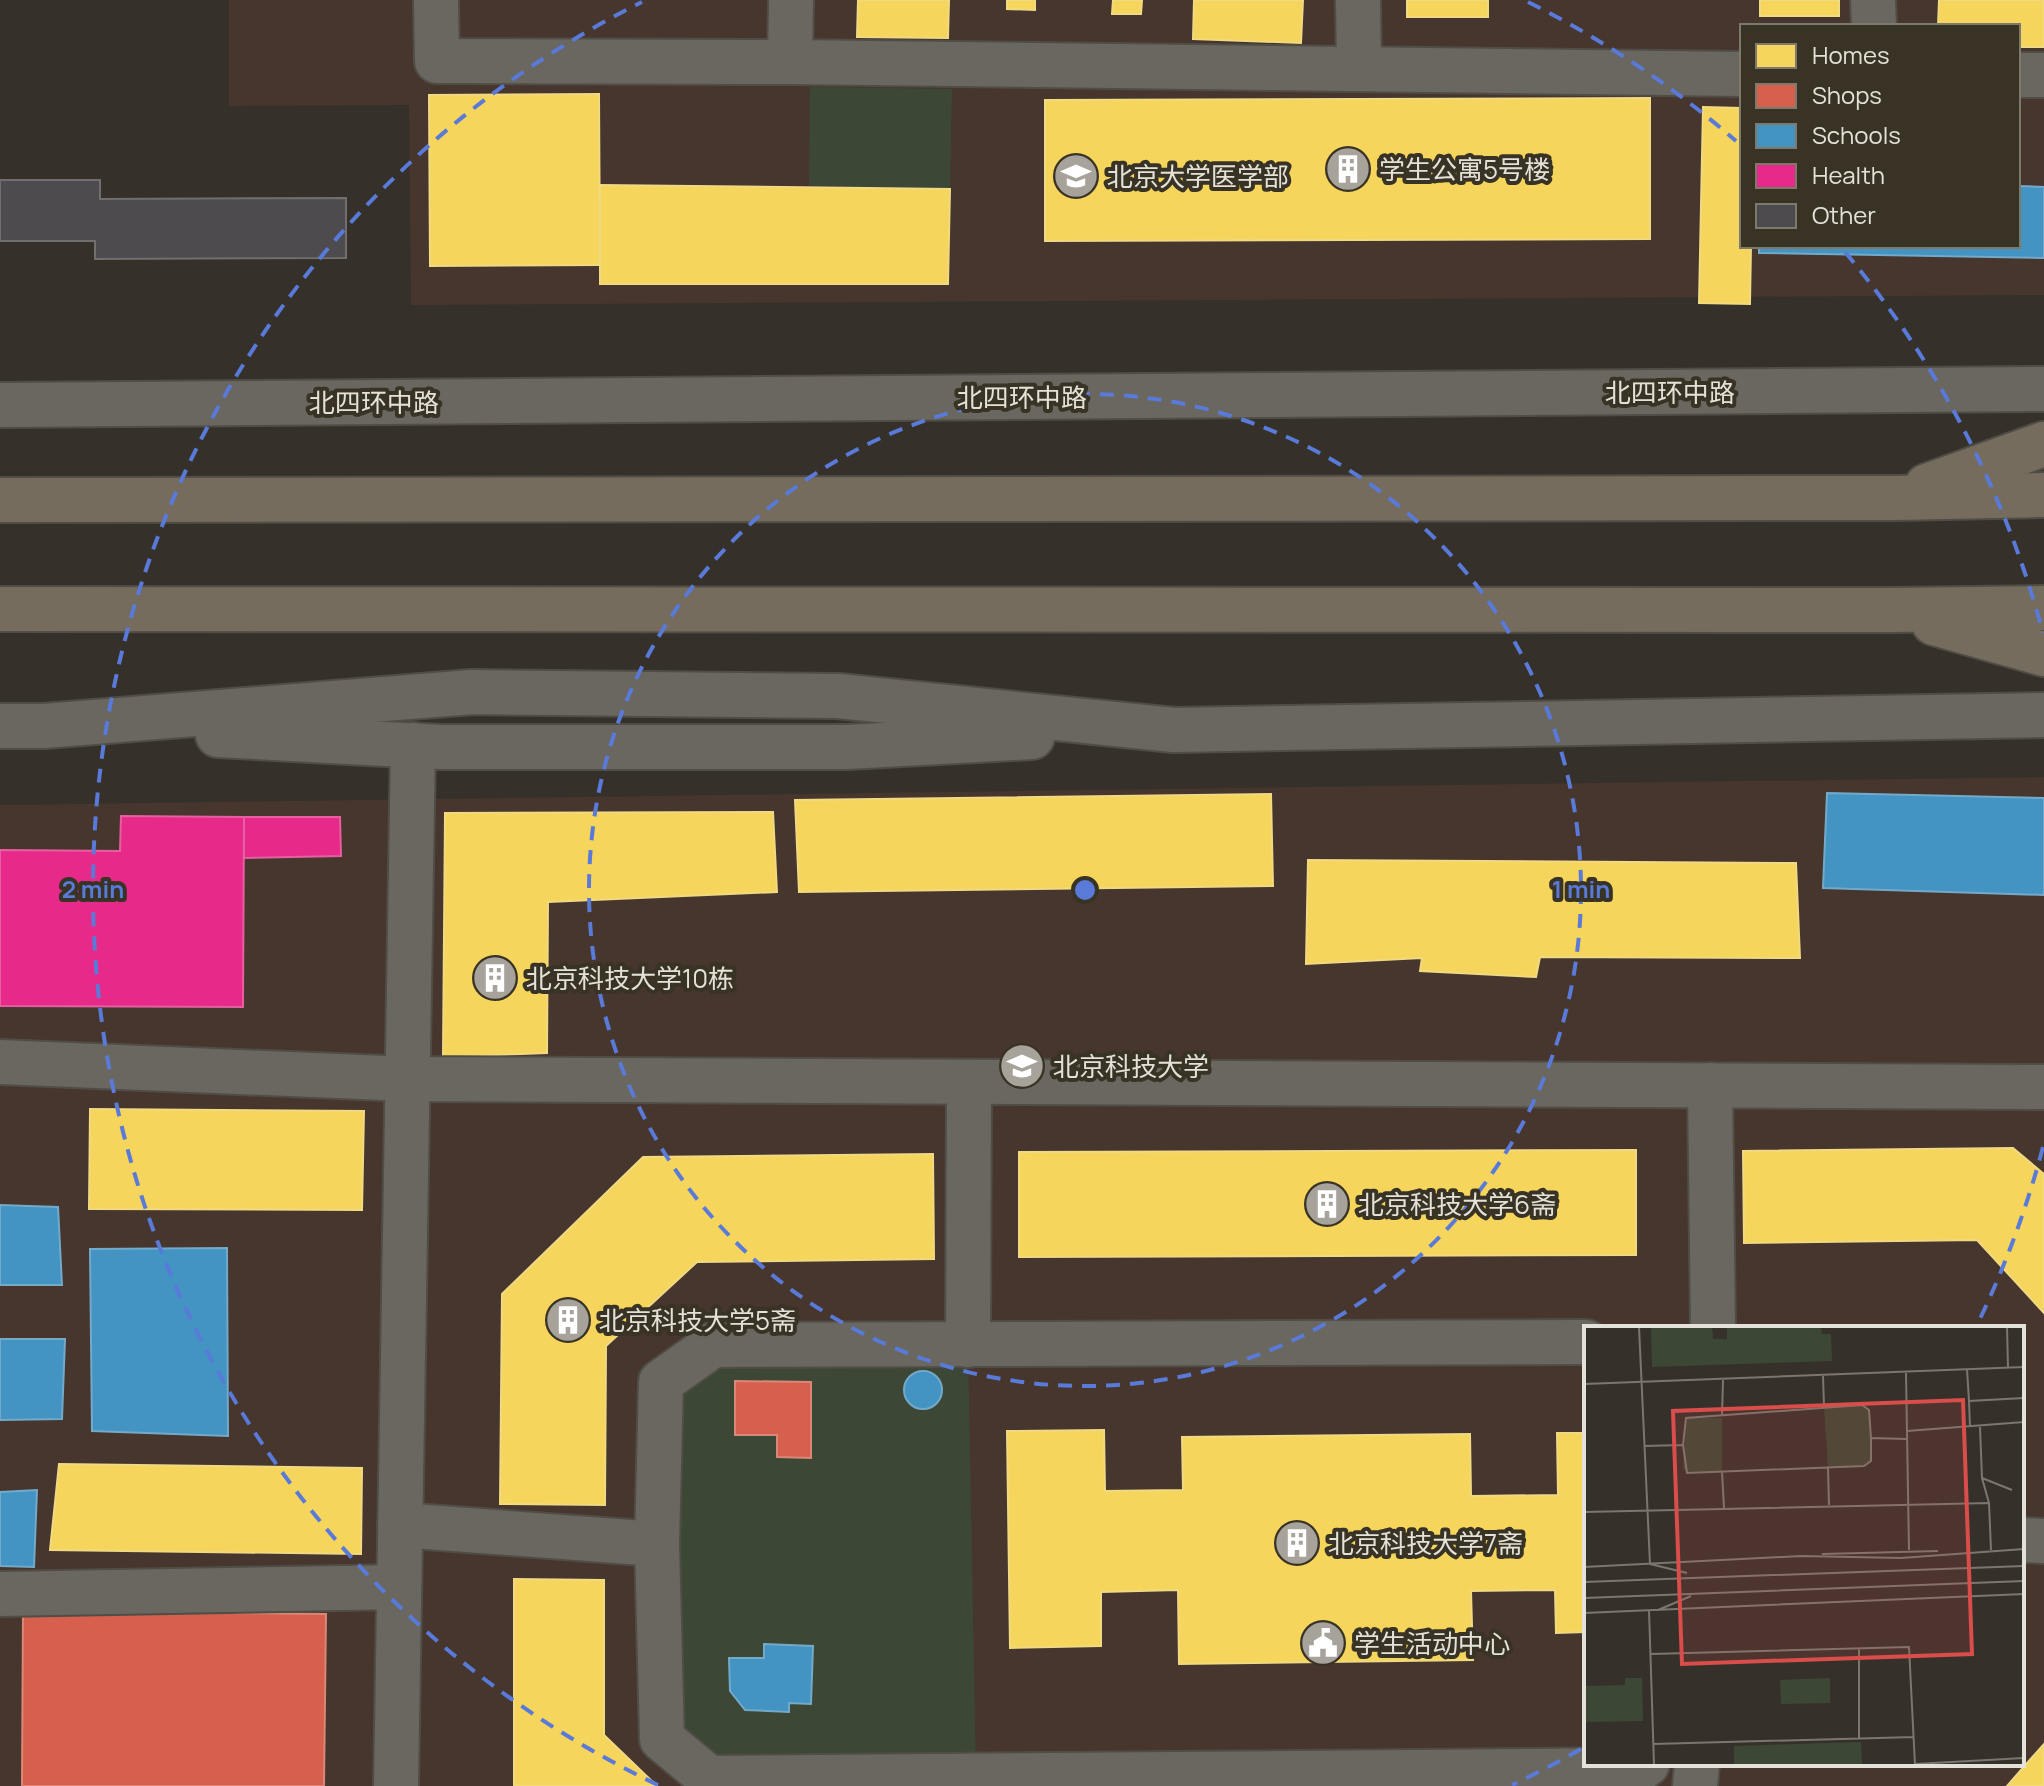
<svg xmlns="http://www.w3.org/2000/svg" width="2044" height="1786" viewBox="0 0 2044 1786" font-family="Manrope,'Noto Sans SC',sans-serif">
	<rect width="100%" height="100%" fill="#35312a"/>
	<g fill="#46362d" fill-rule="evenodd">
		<path d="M229,0h1815v295l-1633,10 -2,-200 -180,1zM1742,26h276v220h-276z"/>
		<path d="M2044,777v1009h-2044v-981zM1586,1328h436v436h-436z"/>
	</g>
	<g fill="#3c4835">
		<polygon points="810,87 952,89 950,189 809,186"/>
		<polygon points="713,1345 968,1345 976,1776 709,1778 662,1739 661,1382"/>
	</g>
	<g fill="#f6d55c" stroke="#f1d981" stroke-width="2">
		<polygon points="858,0 949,0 948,38 857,37"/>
		<polygon points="1007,0 1035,0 1035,10 1007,9"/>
		<polygon points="1113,0 1142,0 1141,14 1112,14"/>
		<polygon points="1194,0 1303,0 1301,43 1193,39"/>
		<rect x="1407" y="0" width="81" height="17"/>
		<rect x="1760" y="0" width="79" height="16"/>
		<polygon points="1939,0 2044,0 2044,47 2018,47 2018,26 1938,26"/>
		<polygon points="599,94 600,265 430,266 429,95"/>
		<polygon points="1650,98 1650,239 1045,241 1045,100"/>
		<polygon points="1703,107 1742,108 1742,246 1751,246 1750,304 1699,303"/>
		<polygon points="600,185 950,189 948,284 600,284"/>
		<polygon points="1271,794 1273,886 799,892 795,800"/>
		<polygon points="773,812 777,892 548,902 547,1053 443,1057 445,813"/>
		<polygon points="1308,860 1796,863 1800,958 1540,957 1536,977 1420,971 1422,958 1306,964"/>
		<polygon points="90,1109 364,1111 362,1210 89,1209"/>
		<polygon points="2013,1148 2044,1174 2044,1313 1977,1240 1744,1243 1743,1151"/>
		<polygon points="1636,1150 1636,1255 1019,1257 1019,1152"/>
		<polygon points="933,1154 934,1259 697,1262 606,1346 605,1505 500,1504 502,1294 643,1157"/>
		<polygon points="1104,1430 1105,1491 1183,1490 1182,1437 1470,1434 1471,1496 1558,1495 1557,1433 1586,1433 1586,1632 1556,1633 1555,1590 1471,1591 1473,1660 1179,1664 1178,1590 1101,1592 1101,1646 1010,1648 1007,1431"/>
		<polygon points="59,1464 362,1468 361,1554 50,1550"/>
		<polygon points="514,1579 604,1580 604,1735 657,1786 514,1786"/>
		<polygon points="2044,1744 2044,1786 2007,1786 2028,1762"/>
	</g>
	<g fill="#d6604d" stroke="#da8777" stroke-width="2">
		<polygon points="735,1381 811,1382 811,1458 777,1457 777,1435 735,1435"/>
		<polygon points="23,1611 326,1614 324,1786 22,1786"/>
	</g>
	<g fill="#4393c3" stroke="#73aac9" stroke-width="2">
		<polygon points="2018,186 2044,187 2044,258 1759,253 1759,246 2018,246"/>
		<polygon points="1827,793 2044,798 2044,895 1823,888"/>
		<polygon points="0,1205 58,1207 62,1285 0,1285"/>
		<polygon points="227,1248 228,1436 92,1431 90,1249"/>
		<polygon points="0,1339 65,1339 62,1419 0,1420"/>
		<circle cx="923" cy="1390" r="19"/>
		<polygon points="37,1490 34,1567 0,1566 0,1492"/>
		<polygon points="764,1644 813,1646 811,1704 789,1703 789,1712 745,1710 730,1691 729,1658 764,1658"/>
	</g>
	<g fill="#e7298a" stroke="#e660a1" stroke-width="2">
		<polygon points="121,816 244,817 243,1007 0,1006 0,850 120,851"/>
		<polygon points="244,817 340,817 341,856 244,858"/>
	</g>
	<polygon fill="#4e4b4e" stroke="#716f6e" stroke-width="2" points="0,180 100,180 100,199 346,198 346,258 95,259 95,241 0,241"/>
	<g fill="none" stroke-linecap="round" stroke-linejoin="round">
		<g stroke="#504d46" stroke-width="48">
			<g id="minor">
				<polyline points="436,0 437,61 790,62 1742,74"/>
				<polyline points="1358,0 1359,69"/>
				<polyline points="1873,0 1874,26"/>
				<polyline points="790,62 791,0"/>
				<polyline points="2018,75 2044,75"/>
				<polyline points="0,405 2044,389"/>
				<polyline points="0,726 44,726 472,692 838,696 1174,730 2044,715"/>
				<polyline points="218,735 441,747 847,747 1032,737"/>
				<polyline points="0,1062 408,1079 2044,1087"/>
				<polyline points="1710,1085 1713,1328"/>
				<polyline points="968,1345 969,1082"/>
				<polyline points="400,1525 657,1544 662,1739 709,1778 1639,1770 1647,1764"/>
				<polyline points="2022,1540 2044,1541"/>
				<polyline points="657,1544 661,1382 713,1345 1586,1342"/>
				<polyline points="0,1594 399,1587"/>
				<polyline points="396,1786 413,745"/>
				<polyline points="1695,1786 1697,1764"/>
			</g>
		</g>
		<g stroke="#504d46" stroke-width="48">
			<g id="highway">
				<polyline points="1927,486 2044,444"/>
				<polyline points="0,500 1895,498 2044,495"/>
				<polyline points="0,609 1889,610 2044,608"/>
				<polyline points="1934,623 2044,654"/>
			</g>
		</g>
		<use href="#minor" stroke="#6a6760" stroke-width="44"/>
		<use href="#highway" stroke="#756c5e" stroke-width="44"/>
	</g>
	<g fill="none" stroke="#597ad8" stroke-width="4" stroke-dasharray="14 10">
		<circle cx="1085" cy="890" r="496"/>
		<path d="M2043 1147A992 992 0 0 1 1977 1325M1581 1749A992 992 0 0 1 1512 1785M658 1785A992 992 0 0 1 642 2M1528 2A992 992 0 0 1 1736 141M1845 252A992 992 0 0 1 2043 633"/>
	</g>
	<defs>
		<g id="building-disc" transform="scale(2.3)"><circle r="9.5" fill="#a7a39b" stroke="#393325"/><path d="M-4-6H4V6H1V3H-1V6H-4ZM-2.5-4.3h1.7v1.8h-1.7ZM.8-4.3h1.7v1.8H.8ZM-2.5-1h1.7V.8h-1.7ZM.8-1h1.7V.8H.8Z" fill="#fff"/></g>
		<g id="university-disc" transform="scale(2.3)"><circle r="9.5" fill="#a7a39b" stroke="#393325"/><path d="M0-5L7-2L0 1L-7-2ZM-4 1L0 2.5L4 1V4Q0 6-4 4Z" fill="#fff"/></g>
		<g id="civic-disc" transform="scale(2.3)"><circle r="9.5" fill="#a7a39b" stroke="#393325"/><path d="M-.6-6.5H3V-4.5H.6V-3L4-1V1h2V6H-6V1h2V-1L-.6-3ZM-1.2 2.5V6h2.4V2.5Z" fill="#fff"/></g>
	</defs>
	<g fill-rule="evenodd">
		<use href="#building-disc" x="1348" y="169"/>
		<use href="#university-disc" x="1076" y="176"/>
		<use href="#building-disc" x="495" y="978"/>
		<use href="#university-disc" x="1022" y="1066"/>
		<use href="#building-disc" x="1327" y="1204"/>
		<use href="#building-disc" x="568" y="1320"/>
		<use href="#building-disc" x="1297" y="1543"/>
		<use href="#civic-disc" x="1323" y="1643"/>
	</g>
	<g text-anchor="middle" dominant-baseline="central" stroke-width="8" stroke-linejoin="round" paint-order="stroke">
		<g font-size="26" fill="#e4e1d8" stroke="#393325" text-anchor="start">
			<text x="1379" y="169">学生公寓5号楼</text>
			<text x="1107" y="176">北京大学医学部</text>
			<text x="526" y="978">北京科技大学10栋</text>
			<text x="1053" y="1066">北京科技大学</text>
			<text x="1358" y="1204">北京科技大学6斋</text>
			<text x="599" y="1320">北京科技大学5斋</text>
			<text x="1328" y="1543">北京科技大学7斋</text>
			<text x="1354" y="1643">学生活动中心</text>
		</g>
		<g font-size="26" fill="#e4e1d8" stroke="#393325">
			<text x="1670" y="392">北四环中路</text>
			<text x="1022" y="397">北四环中路</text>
			<text x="374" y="402">北四环中路</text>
		</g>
	</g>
	<g transform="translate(1584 1326)">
		<rect width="440" height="440" fill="#35312a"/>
		<path d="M67,1h61l1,12h14v-12h94l1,7h9l1,27 -180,6zM278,79l7,5 2,51 -7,5 -36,2 -4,-61zM102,92h36v54l-35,1 -4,-5zM41,352h17l1,43 -59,1v-36l41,-1zM246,352v25l-49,1 -1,-24zM277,416l1,23h-128v-19z" fill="#3c4835"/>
		<path fill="none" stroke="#7b7770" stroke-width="2" d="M55,1l11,237M423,1l1,41M383,43l2,32M322,47l3,177M239,50l1,31M0,58l440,-17M138,90l1,-36M386,101l-1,-26 55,-3M396,101l2,51 30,12M323,105l117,-9M99,119l4,28 177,-7 7,-5v-23M60,120l39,-1 3,-27 176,-13 7,5 2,28 36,1M244,142l1,37M138,146l2,36M398,152l7,25M0,186l405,-9 2,47M238,228l116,-3M66,238l37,9M0,241l217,-11 100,2 123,-9M0,256l440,-16M0,272l440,-17M65,284l5,155M74,284l33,-14M0,287l440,-19M275,323v89M67,328l258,-7 6,118M69,418l261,-7M331,438l108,-6v7"/>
		<path fill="#d94d4b" fill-opacity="0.15" stroke="#d94d4b" stroke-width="4" d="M379,74l9,254 -290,10 -9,-253z"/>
		<rect width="440" height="440" fill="none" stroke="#e4e1d8" stroke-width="4"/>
	</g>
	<circle cx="1085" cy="890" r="12" fill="#597ad8" stroke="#393325" stroke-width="4"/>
	<g font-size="24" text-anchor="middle" font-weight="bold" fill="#597ad8" stroke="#393325" stroke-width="8" stroke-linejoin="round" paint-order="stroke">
		<text x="1581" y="898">1 min</text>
		<text x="93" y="898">2 min</text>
	</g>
	<rect x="1740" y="24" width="280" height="224" fill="#393325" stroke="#7d796d" stroke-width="2"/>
	<rect x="1756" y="44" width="40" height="24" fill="#f6d55c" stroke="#7d796d" stroke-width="2"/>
	<text x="1812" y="64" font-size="24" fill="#e4e1d8">Homes</text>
	<rect x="1756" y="84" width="40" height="24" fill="#d6604d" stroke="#7d796d" stroke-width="2"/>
	<text x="1812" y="104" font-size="24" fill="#e4e1d8">Shops</text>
	<rect x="1756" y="124" width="40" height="24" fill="#4393c3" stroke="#7d796d" stroke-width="2"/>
	<text x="1812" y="144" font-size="24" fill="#e4e1d8">Schools</text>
	<rect x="1756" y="164" width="40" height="24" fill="#e7298a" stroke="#7d796d" stroke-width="2"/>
	<text x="1812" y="184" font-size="24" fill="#e4e1d8">Health</text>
	<rect x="1756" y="204" width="40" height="24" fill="#4e4b4e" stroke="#7d796d" stroke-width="2"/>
	<text x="1812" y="224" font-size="24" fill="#e4e1d8">Other</text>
</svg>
